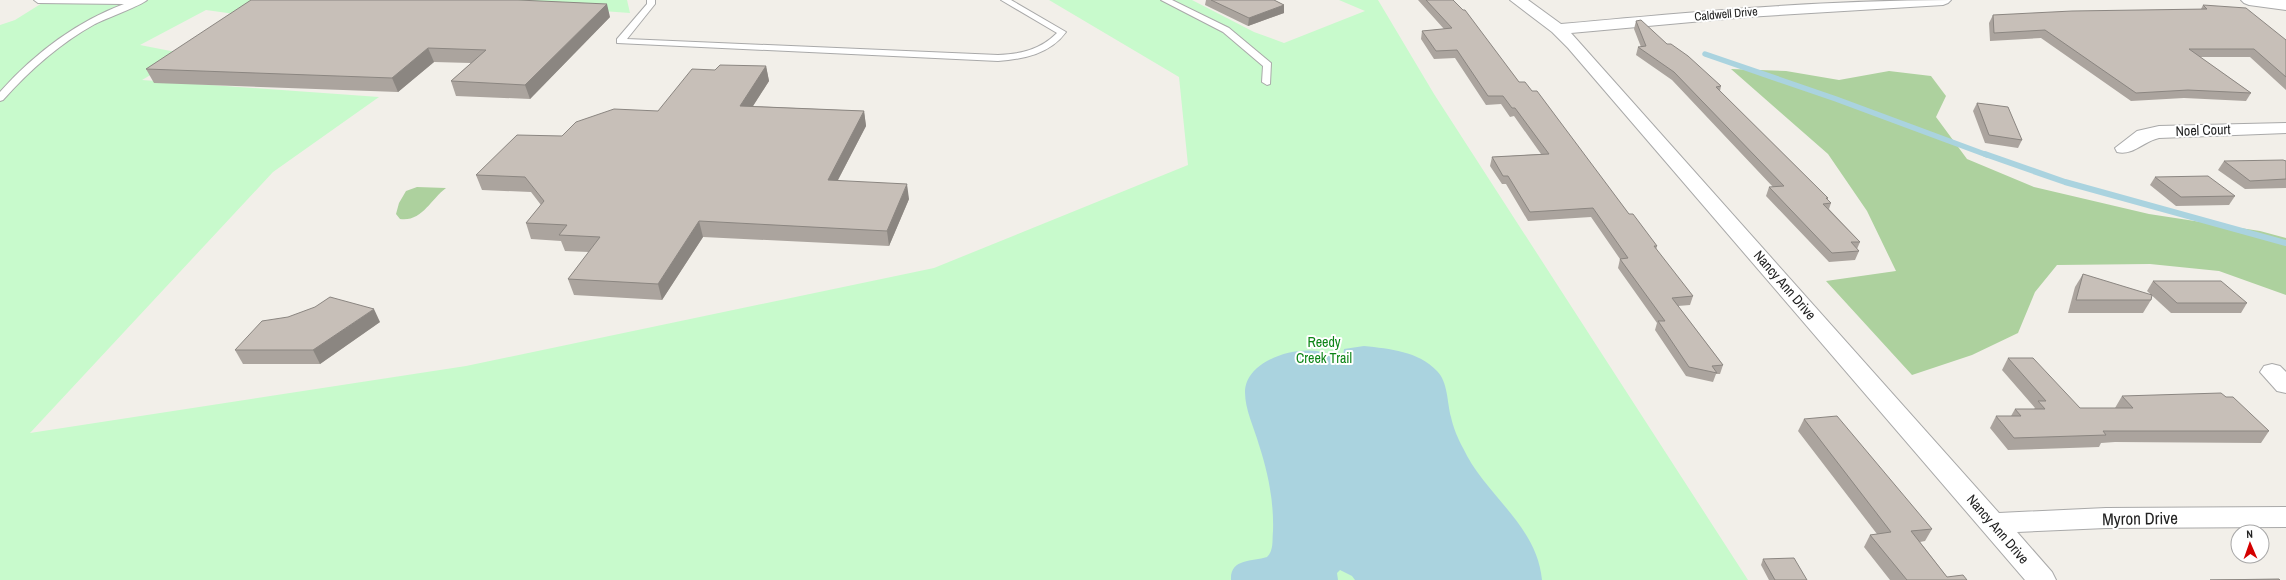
<svg xmlns="http://www.w3.org/2000/svg" width="2286" height="580" viewBox="0 0 2286 580" font-family="'Archivo Narrow',sans-serif">
	<rect width="100%" height="100%" fill="#f2efe9"/>
	<g fill="#add19e">
		<polygon points="1731,69 1786,71 1839,80 1889,71 1931,76 1946,96 1936,117 1967,159 2034,187 2149,214 2260,231 2286,238 2286,295 2219,271 2150,264 2057,265 2035,292 2018,333 1972,355 1912,375 1826,281 1896,271 1867,211 1828,154"/>
		<path d="M417,187l29,1c-16,12 -24,34 -46,31l-4,-5 3,-11 7,-12z"/>
	</g>
	<g fill="#c8facc">
		<polygon points="47,0 276,0 242,15 206,10 140,45 186,54 142,80 379,97 273,172 30,433 466,366 934,268 1188,165 1179,77 1049,0 1192,0 1254,32 1284,43 1365,11 1339,0 1378,0 1434,94 1748,580 0,580 0,25 15,20"/>
		<polygon points="504,0 627,0 630,13 503,4"/>
	</g>
	<path fill="#aad3df" d="M1364,346c26,3 54,5 73,25 11,11 10,31 14,46 2,10 7,22 12,31 21,46 74,77 79,132h-187l-3,-4 -12,-6 -3,3 1,7h-107c-1,-22 21,-18 36,-23 7,-7 5,-16 6,-26 1,-29 -5,-59 -14,-86 -5,-18 -14,-35 -14,-53 0,-14 11,-25 22,-31 14,-8 34,-12 50,-10 10,2 15,10 26,6l1,-8z"/>
	<g fill="none" stroke-linecap="round" stroke-linejoin="round">
		<polyline stroke="#aad3df" stroke-width="5.5" points="1705,54 1836,99 1987,155"/>
		<polyline stroke="#aad3df" stroke-width="6" points="1985,154 2065,182 2286,243"/>
		<g stroke="#a9a9a9" stroke-width="2">
			<g id="service">
				<path d="M34,0h113c-5,5 -42,19 -52,24 -36,20 -65,46 -92,76l-3,1v-9c34,-38 76,-70 124,-88l-86,-1z"/>
				<path d="M647,0h8v4l-28,35 371,16c23,-1 42,-5 59,-22l-56,-33h10l55,32c-16,22 -42,27 -68,29l-381,-18v-4l30,-35z"/>
				<polygon points="1161,0 1172,0 1229,28 1271,63 1270,84 1267,85 1262,82 1263,66 1223,32"/>
			</g>
		</g>
		<g stroke="#a9a9a9" stroke-width="2">
			<g id="minor">
				<path d="M1510,0h18l33,24c130,-12 259,-24 390,-24l-3,3 -5,2 -196,12 -176,16 428,480 107,-5 180,-1v20l-180,1 -89,4 35,40 4,8h-31l-457,-532 -16,-16z"/>
				<polygon points="2241,0 2286,0 2286,10 2249,5 2244,3"/>
				<path d="M2286,123v10l-127,5c-15,3 -26,18 -42,14l-2,-4 22,-17 22,-5z"/>
				<polygon points="2272,364 2280,366 2286,372 2286,393 2277,391 2260,372 2264,366"/>
			</g>
		</g>
		<use href="#service" fill="#fff" fill-rule="evenodd"/>
		<use href="#minor" fill="#fff" fill-rule="evenodd"/>
	</g>
	<g fill="#aba49e">
		<polygon points="1206,0 1274,0 1284,5 1284,13 1248,26 1205,5"/>
		<polygon points="1418,0 1453,0 1519,82 1532,91 1629,214 1657,246 1656,250 1693,296 1690,305 1678,306 1723,365 1720,374 1716,374 1713,382 1686,376 1655,330 1657,323 1618,268 1620,259 1591,217 1528,221 1506,184 1502,184 1490,166 1492,157 1541,154 1514,116 1510,117 1501,104 1486,105 1455,58 1434,59 1421,39 1422,31 1444,29"/>
		<polygon points="2203,5 2286,40 2286,90 2250,57 2200,57 2251,93 2246,101 2184,98 2131,101 2041,38 1990,41 1989,23 1993,15 2201,9"/>
		<polygon points="610,17 530,99 456,96 451,81 471,63 434,62 398,92 154,83 146,69"/>
		<polygon points="1636,21 1721,86 1720,91 1828,198 1828,200 1831,203 1829,209 1860,242 1857,249 1859,251 1855,260 1829,262 1766,196 1769,187 1773,187 1672,80 1636,55 1638,47 1641,47 1634,29"/>
		<polygon points="766,66 769,81 753,106 864,111 866,126 838,180 909,199 889,246 703,237 662,300 574,295 568,279 589,252 565,251 561,241 531,239 526,223 541,205 531,192 482,190 476,175 562,136 658,111 715,70"/>
		<polygon points="1977,103 2022,140 2018,148 1985,143 1973,111"/>
		<polygon points="2224,161 2286,161 2286,188 2245,189 2218,170"/>
		<polygon points="2155,177 2235,196 2229,205 2176,206 2150,185"/>
		<polygon points="2083,274 2151,300 2143,313 2068,313 2075,287"/>
		<polygon points="2153,281 2247,303 2241,313 2171,313 2147,291"/>
		<polygon points="380,322 320,364 243,364 235,350"/>
		<polygon points="2008,358 2080,408 2115,408 2122,396 2226,397 2269,431 2261,443 2115,442 2101,443 2099,447 2008,450 1990,428 1996,416 2011,416 2015,409 2034,409 2035,408 2002,370"/>
		<polygon points="1804,419 1932,529 1925,541 1920,542 1947,577 1967,580 1890,580 1864,547 1870,535 1877,534 1798,431"/>
		<polygon points="1763,559 1807,580 1769,580 1761,565"/>
	</g>
	<g fill="#8b8681">
		<polygon points="607,4 610,17 530,99 525,85"/>
		<polygon points="1284,5 1284,13 1248,26 1249,18"/>
		<polygon points="428,48 434,62 398,92 392,78"/>
		<polygon points="766,66 769,81 744,120 740,106"/>
		<polygon points="864,111 866,126 830,195 828,180"/>
		<polygon points="907,184 909,199 889,246 887,231"/>
		<polygon points="699,221 703,237 662,300 658,284"/>
		<polygon points="374,309 380,322 320,364 313,350"/>
	</g>
	<g fill="#c7bfb8" stroke="#8b8681">
		<polygon points="251,0 518,0 607,4 525,85 451,81 486,50 428,48 392,78 146,69"/>
		<polygon points="1211,0 1274,0 1284,5 1249,18"/>
		<polygon points="1426,0 1453,0 1463,10 1465,10 1519,82 1525,82 1532,91 1537,91 1629,214 1633,214 1657,246 1654,246 1693,296 1672,298 1723,365 1712,366 1717,373 1689,367 1658,321 1665,321 1620,259 1628,258 1593,208 1530,212 1508,176 1503,176 1492,157 1549,154 1515,108 1512,108 1503,96 1488,96 1457,50 1436,51 1422,31 1452,28"/>
		<polygon points="2203,5 2246,8 2286,40 2286,77 2254,49 2189,49 2251,93 2188,90 2136,93 2045,30 1994,33 1993,15 2072,11 2207,9"/>
		<polygon points="1641,20 1667,44 1671,44 1688,56 1721,86 1716,87 1828,198 1826,198 1831,203 1823,204 1860,242 1851,242 1859,251 1832,253 1769,187 1784,186 1674,72 1638,47 1646,46 1636,21"/>
		<polygon points="720,65 766,66 740,106 864,111 828,180 907,184 887,231 699,221 658,284 568,279 600,237 559,235 567,225 526,223 544,201 525,177 476,175 517,135 562,136 576,122 614,109 658,111 692,69 715,70"/>
		<polygon points="1977,103 2008,107 2022,140 1989,135"/>
		<polygon points="2283,160 2286,161 2286,179 2250,181 2224,161"/>
		<polygon points="2208,176 2235,196 2181,197 2155,177"/>
		<polygon points="2083,274 2152,295 2151,300 2076,300"/>
		<polygon points="2153,281 2221,281 2247,303 2177,303"/>
		<polygon points="330,297 374,309 313,350 235,350 262,321 288,317 315,307"/>
		<polygon points="2008,358 2033,358 2080,408 2133,408 2122,396 2221,393 2226,397 2233,397 2269,431 2103,431 2106,435 2014,438 1996,416 2021,416 2015,409 2045,409 2038,401 2046,401"/>
		<polygon points="1837,416 1932,529 1911,531 1947,577 1963,575 1967,580 1907,580 1870,535 1891,532 1804,419"/>
		<polygon points="1794,558 1807,580 1775,580 1763,559"/>
		<polygon points="2279,579 2280,580 2210,580"/>
	</g>
	<g text-anchor="middle" dominant-baseline="central" stroke-width="4" stroke-linejoin="round" paint-order="stroke">
		<g font-size="12" fill="#222" stroke="#fff">
			<text transform="translate(1726 14) rotate(-5)">Caldwell Drive</text>
		</g>
		<g font-size="14" fill="#222" stroke="#fff">
			<text transform="translate(2203 130) rotate(-2)">Noel Court</text>
			<text transform="translate(1785 285) rotate(49)">Nancy Ann Drive</text>
			<text transform="translate(1998 529) rotate(49)">Nancy Ann Drive</text>
		</g>
		<g font-size="14" fill="#0c8416" stroke="#fff">
			<text x="1324" y="342">Reedy<tspan x="1324" dy="16">Creek Trail</tspan></text>
		</g>
		<g font-size="17" fill="#222" stroke="#fff">
			<text transform="translate(2140 518) rotate(-1)">Myron Drive</text>
		</g>
	</g>
	<g transform="translate(2250 544) rotate(358)"><circle r="19" fill="#ffffff" stroke="#a7a7a7"/>
	<path d="M0-3L7 15L0 10L-7 15Z" fill="#d40000"/>
	<text y="-6" font-size="11" font-weight="bold" text-anchor="middle" fill="#222222">N</text>
	</g>
</svg>
